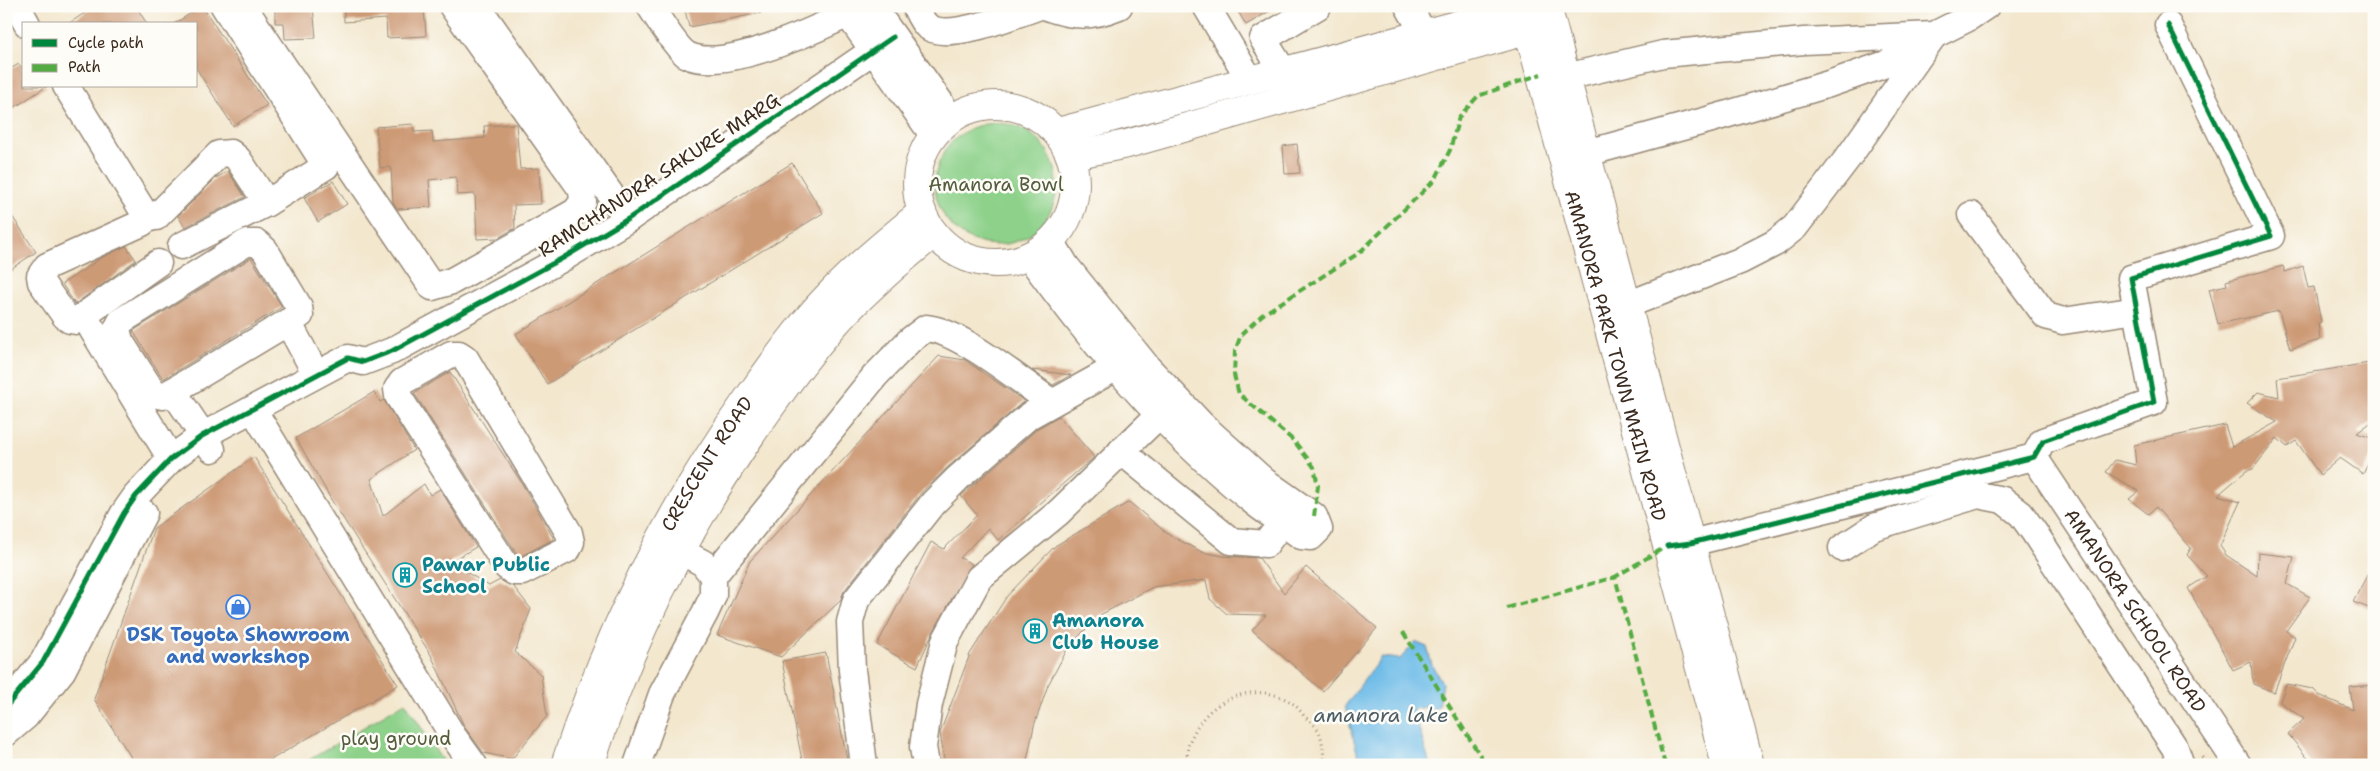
<svg xmlns="http://www.w3.org/2000/svg" width="2380" height="771" viewBox="0 0 2380 771" font-family="'Shantell Sans',sans-serif">
	<rect width="100%" height="100%" fill="#fdfcf7"/>
	<filter id="ink" filterUnits="userSpaceOnUse"><feTurbulence type="fractalNoise" baseFrequency=".02" numOctaves="2"/><feDisplacementMap in="SourceGraphic" scale="10" xChannelSelector="R" yChannelSelector="G"/><feConvolveMatrix kernelMatrix="1 2 1 2 8 2 1 2 1" color-interpolation-filters="sRGB"/></filter>
	<filter id="wash" filterUnits="userSpaceOnUse"><feTurbulence type="fractalNoise" baseFrequency=".0096" numOctaves="4" result="noise"/><feDisplacementMap in="SourceGraphic" scale="20" xChannelSelector="R" yChannelSelector="G"/><feGaussianBlur stdDeviation="1.12" result="paint"/><feColorMatrix in="noise" values="0 0 0 0 0 0 0 0 0 0 0 0 0 0 0 0 0 1.4 0 .05"/><feComposite in="paint" operator="in"/></filter>
	<g filter="url(#wash)">
		<rect width="100%" height="100%" fill="#f3e7ce"/>
		<g fill="#8dd18a" stroke="#647e54">
			<circle cx="996" cy="184" r="61"/>
			<polygon points="405,702 445,765 301,765"/>
		</g>
		<polygon fill="#6ebce8" stroke="#547383" points="1415,642 1427,647 1432,665 1443,684 1439,706 1429,712 1425,707 1413,709 1430,765 1349,765 1358,756 1345,706 1381,657 1400,659"/>
		<g id="blocks">
			<g fill="#cd9a76">
				<polygon points="95,6 136,6 147,24 68,24"/>
				<polygon points="202,6 267,105 233,126 196,68 196,24 174,24"/>
				<polygon points="275,6 313,6 316,38 285,39 284,23 275,23"/>
				<polygon points="344,6 424,6 426,36 387,38 386,19 344,22"/>
				<polygon points="684,6 760,6 761,13 689,27"/>
				<polygon points="1235,6 1278,6 1246,25"/>
				<polygon points="19,64 24,71 24,86 47,86 6,113 6,71"/>
				<polygon points="413,124 414,132 432,131 433,142 485,138 484,126 516,124 520,169 539,168 541,204 514,205 515,228 498,238 477,239 475,194 457,195 456,177 429,180 431,207 397,209 393,203 391,167 380,168 376,127"/>
				<polygon points="1297,144 1300,173 1285,174 1283,146"/>
				<polygon points="792,163 823,213 547,384 516,334"/>
				<polygon points="228,171 245,197 185,227 178,216 216,178"/>
				<polygon points="333,181 347,204 318,222 304,198"/>
				<polygon points="6,207 36,252 6,272"/>
				<polygon points="126,246 136,260 75,304 62,284 101,258"/>
				<polygon points="251,258 282,307 163,379 133,331"/>
				<polygon points="2283,266 2285,272 2303,266 2308,288 2314,287 2321,322 2318,323 2320,340 2290,349 2279,311 2218,324 2209,289 2227,285 2226,281"/>
				<polygon points="939,356 965,360 1024,401 948,467 922,492 844,591 840,601 781,657 717,635 750,561"/>
				<polygon points="2369,363 2374,380 2374,420 2357,433 2374,439 2374,452 2363,474 2340,458 2320,475 2296,441 2287,447 2277,438 2253,469 2246,471 2218,495 2240,502 2220,546 2226,555 2257,576 2258,553 2294,557 2287,584 2310,597 2286,631 2295,637 2274,692 2253,684 2251,662 2233,670 2188,588 2207,576 2187,555 2191,548 2156,507 2148,514 2129,499 2139,491 2106,472 2115,460 2136,465 2134,445 2225,425 2232,447 2277,422 2247,403 2258,392 2279,397 2277,378"/>
				<polygon points="1032,370 1071,375 1053,385"/>
				<polygon points="450,372 521,482 554,539 519,557 414,393"/>
				<polygon points="374,392 380,402 384,400 414,450 371,479 383,516 424,484 430,495 440,489 476,547 450,562 489,586 500,580 514,587 531,609 515,652 541,675 547,716 512,759 484,753 465,728 431,655 332,501 296,438"/>
				<polygon points="1059,416 1094,457 998,540 988,528 960,558 972,564 932,634 917,667 877,645 931,542 944,549 977,515 961,496 1038,428"/>
				<polygon points="254,457 398,685 262,765 136,765 94,699 154,528"/>
				<polygon points="1129,502 1169,535 1202,552 1223,556 1259,558 1284,593 1306,567 1377,628 1323,691 1252,630 1266,615 1227,614 1210,599 1206,580 1153,587 1100,615 1069,646 1048,685 1034,726 1026,765 945,765 940,733 970,654 1007,596 1055,546"/>
				<polygon points="2374,562 2374,610 2353,602"/>
				<polygon points="826,653 848,765 803,765 782,661"/>
				<polygon points="2286,684 2313,689 2319,695 2353,710 2350,687 2374,685 2374,765 2313,765 2288,734 2304,719 2280,702"/>
			</g>
		</g>
	</g>
	<g filter="url(#ink)">
		<use href="#blocks" fill-opacity="0" stroke="#978876" stroke-width="1"/>
		<g fill="none" stroke-linecap="round" stroke-linejoin="round">
			<g stroke="#978876" stroke-width="29">
				<g id="minor">
					<polyline points="17,6 27,24"/>
					<polyline points="224,6 326,166 267,203"/>
					<polyline points="243,6 432,287 452,281 575,212 583,202 582,190 452,6"/>
					<polyline points="477,6 628,219"/>
					<path d="M650,6c7,11 27,43 37,49 35,18 128,-25 161,-41"/>
					<polyline points="842,6 933,135"/>
					<polyline points="872,6 940,102 948,120"/>
					<path d="M915,6c3,6 7,16 12,20 21,17 88,-12 113,-20"/>
					<path d="M1044,6c29,11 46,12 75,0"/>
					<polyline points="1206,6 1250,80"/>
					<polyline points="1408,6 1424,34"/>
					<polyline points="1283,71 1263,39 1318,6"/>
					<polyline points="1566,77 1663,54 1804,41 1934,35 1968,18 1986,6"/>
					<polyline points="66,86 148,219"/>
					<polyline points="1565,159 1708,120 1829,84 1886,64 1925,41"/>
					<polyline points="1971,215 2046,316 2063,321 2137,310"/>
					<polyline points="156,217 219,154 231,153 238,159 267,203 181,246"/>
					<polyline points="142,223 47,266 40,276 41,282 65,316 70,320 76,321 158,263"/>
					<path d="M1029,256c64,88 135,174 220,242 16,14 35,25 52,38l10,1 8,-8 -5,-13 -51,-36 -61,-55 -54,-57 -82,-102 -15,-25"/>
					<polyline points="1627,305 1740,261 1775,243 1795,227 1850,155 1934,35"/>
					<polyline points="92,329 171,459"/>
					<polygon points="451,354 459,354 465,358 569,533 571,542 568,549 522,572 514,572 507,567 398,396 397,389 402,382"/>
					<polyline points="173,391 288,322 316,374"/>
					<polyline points="260,421 453,736 474,765"/>
					<polyline points="212,449 173,391 163,396 154,394 120,341 117,329 121,321 246,243 257,243 265,250 299,307 300,315 288,322"/>
					<polyline points="1121,451 1231,541 1266,544 1282,522"/>
					<path id="s1" d="M2034,457l204,308"/>
					<polyline points="1668,546 1691,543 2034,457 2043,441 2154,402 2131,278 2271,236 2168,25"/>
					<polyline points="1842,548 1874,527 1978,495 2003,500 2021,514 2034,532 2175,748 2181,765"/>
					<path d="M713,576l162,-200 34,-35 17,-13c33,2 97,55 125,74"/>
					<polyline points="6,707 43,662 124,513 136,496 171,459 202,436 348,358 363,362 392,351 563,258 628,219 893,37"/>
					<polyline points="6,733 26,716 62,671 144,513"/>
					<polyline points="637,765 662,694 705,613 713,596 713,576 703,563 680,551"/>
					<polyline points="864,765 852,670 850,622 856,600 933,503 958,478 1029,416 1117,367"/>
					<polyline points="926,765 923,747 929,704 945,641 979,578 1058,513 1159,415"/>
				</g>
			</g>
			<g stroke="#978876" stroke-width="30">
				<g id="major">
					<path id="s2" d="M1522,6l204,759"/>
					<polyline points="1547,6 1750,765"/>
					<circle cx="996" cy="184" r="79"/>
					<polyline points="1058,132 1523,7"/>
					<polyline points="1072,159 1083,153 1127,144 1529,30"/>
					<path id="s3" d="M565,765c43,-133 103,-255 184,-368 25,-35 50,-71 80,-102 28,-30 61,-56 93,-83"/>
					<path d="M590,765c41,-128 101,-247 179,-356 24,-34 49,-68 78,-98 27,-28 57,-53 87,-78"/>
				</g>
			</g>
			<g stroke="#978876" stroke-width="3" stroke-dasharray="1 4" stroke-linecap="butt">
				<polyline points="2202,757 2207,765"/>
				<path d="M1188,765c-2,-18 0,-21 8,-36 18,-33 64,-48 96,-26 5,3 9,9 13,14 5,4 13,11 15,17 3,9 4,22 4,31"/>
			</g>
			<use href="#minor" stroke="#fff" stroke-width="26"/>
			<use href="#major" stroke="#fff" stroke-width="28"/>
			<g stroke="#55ab43" stroke-width="4" stroke-dasharray="8 4" stroke-linecap="butt">
				<polyline points="1314,516 1318,486 1314,467 1294,441 1239,394 1234,375 1235,351 1241,335 1262,315 1359,253 1435,180 1450,150 1459,117 1478,96 1541,74"/>
				<polyline points="1507,608 1615,577"/>
				<polyline points="1403,632 1486,765"/>
				<polyline points="1665,765 1615,577 1667,546"/>
			</g>
			<g stroke="#fdfcf7" stroke-width="8">
				<g id="cycleway">
					<polyline points="1667,546 1691,543 2034,457 2043,441 2154,402 2131,278 2271,236 2168,25"/>
					<polyline points="6,707 43,662 124,513 136,496 171,459 202,436 348,358 363,362 392,351 563,258 628,219 893,37"/>
				</g>
			</g>
			<use href="#cycleway" stroke="#00873e" stroke-width="5"/>
		</g>
	</g>
	<defs>
		<g id="building-ring" transform="scale(1.25)"><circle r="9.5" fill="#fdfcf7" stroke="#0f9aa8" stroke-width="1.5"/><path d="M-4-6H4V6H1V3H-1V6H-4ZM-2.5-4.3h1.7v1.8h-1.7ZM.8-4.3h1.7v1.8H.8ZM-2.5-1h1.7V.8h-1.7ZM.8-1h1.7V.8H.8Z" fill="#0f9aa8"/></g>
		<g id="shop-ring" transform="scale(1.25)"><circle r="9.5" fill="#fdfcf7" stroke="#3f7fe0" stroke-width="1.5"/><path d="M-5-2.5h2.3a2.7 3.5 0 0 1 5.4 0H5L5.5 6h-11ZM-1.5-2.5h3a1.5 2.3 0 0 0-3 0Z" fill="#3f7fe0"/></g>
	</defs>
	<g fill-rule="evenodd">
		<use href="#building-ring" x="405" y="575"/>
		<use href="#shop-ring" x="238" y="607"/>
		<use href="#building-ring" x="1035" y="631"/>
	</g>
	<g text-anchor="middle" dominant-baseline="central" stroke-width="5" stroke-linejoin="round" paint-order="stroke">
		<g font-size="19" fill="#3b2a1e" stroke="#fdfcf7">
			<text transform="translate(659 175) rotate(-33)">RAMCHANDRA SAKURE MARG</text>
			<text stroke="none"><textPath href="#s2" startOffset="362">AMANORA PARK TOWN MAIN ROAD</textPath></text>
			<text stroke="none"><textPath href="#s3" startOffset="334">CRESCENT ROAD</textPath></text>
			<text stroke="none"><textPath href="#s1" startOffset="184">AMANORA SCHOOL ROAD</textPath></text>
		</g>
		<g font-size="19" fill="#545c3e" stroke="#fdfcf7">
			<text x="996" y="184">Amanora Bowl</text>
			<text x="396" y="738">play ground</text>
		</g>
		<g font-size="19" font-weight="bold" fill="#0d838f" stroke="#fdfcf7" text-anchor="start">
			<text x="422" y="564">Pawar Public<tspan x="422" dy="22">School</tspan></text>
			<text x="1052" y="620">Amanora<tspan x="1052" dy="22">Club House</tspan></text>
		</g>
		<g font-size="19" font-weight="bold" fill="#366cbe" stroke="#fdfcf7">
			<text x="238" y="634">DSK Toyota Showroom<tspan x="238" dy="22">and workshop</tspan></text>
		</g>
		<g font-size="20" font-style="italic" fill="#4d5d65" stroke="#fdfcf7">
			<text x="1381" y="715">amanora lake</text>
		</g>
	</g>
	<rect width="2380" height="771" fill="none" stroke="#fdfcf7" stroke-width="25"/>
	<rect x="22" y="22" width="175" height="65" fill="#fdfcf7" stroke="#afa8a0"/>
	<rect x="32" y="39" width="25" height="8" fill="#00873e" stroke="#afa8a0"/>
	<text x="68" y="48" font-size="15" fill="#3b2a1e">Cycle path</text>
	<rect x="32" y="64" width="25" height="8" fill="#55ab43" stroke="#afa8a0"/>
	<text x="68" y="72" font-size="15" fill="#3b2a1e">Path</text>
</svg>
